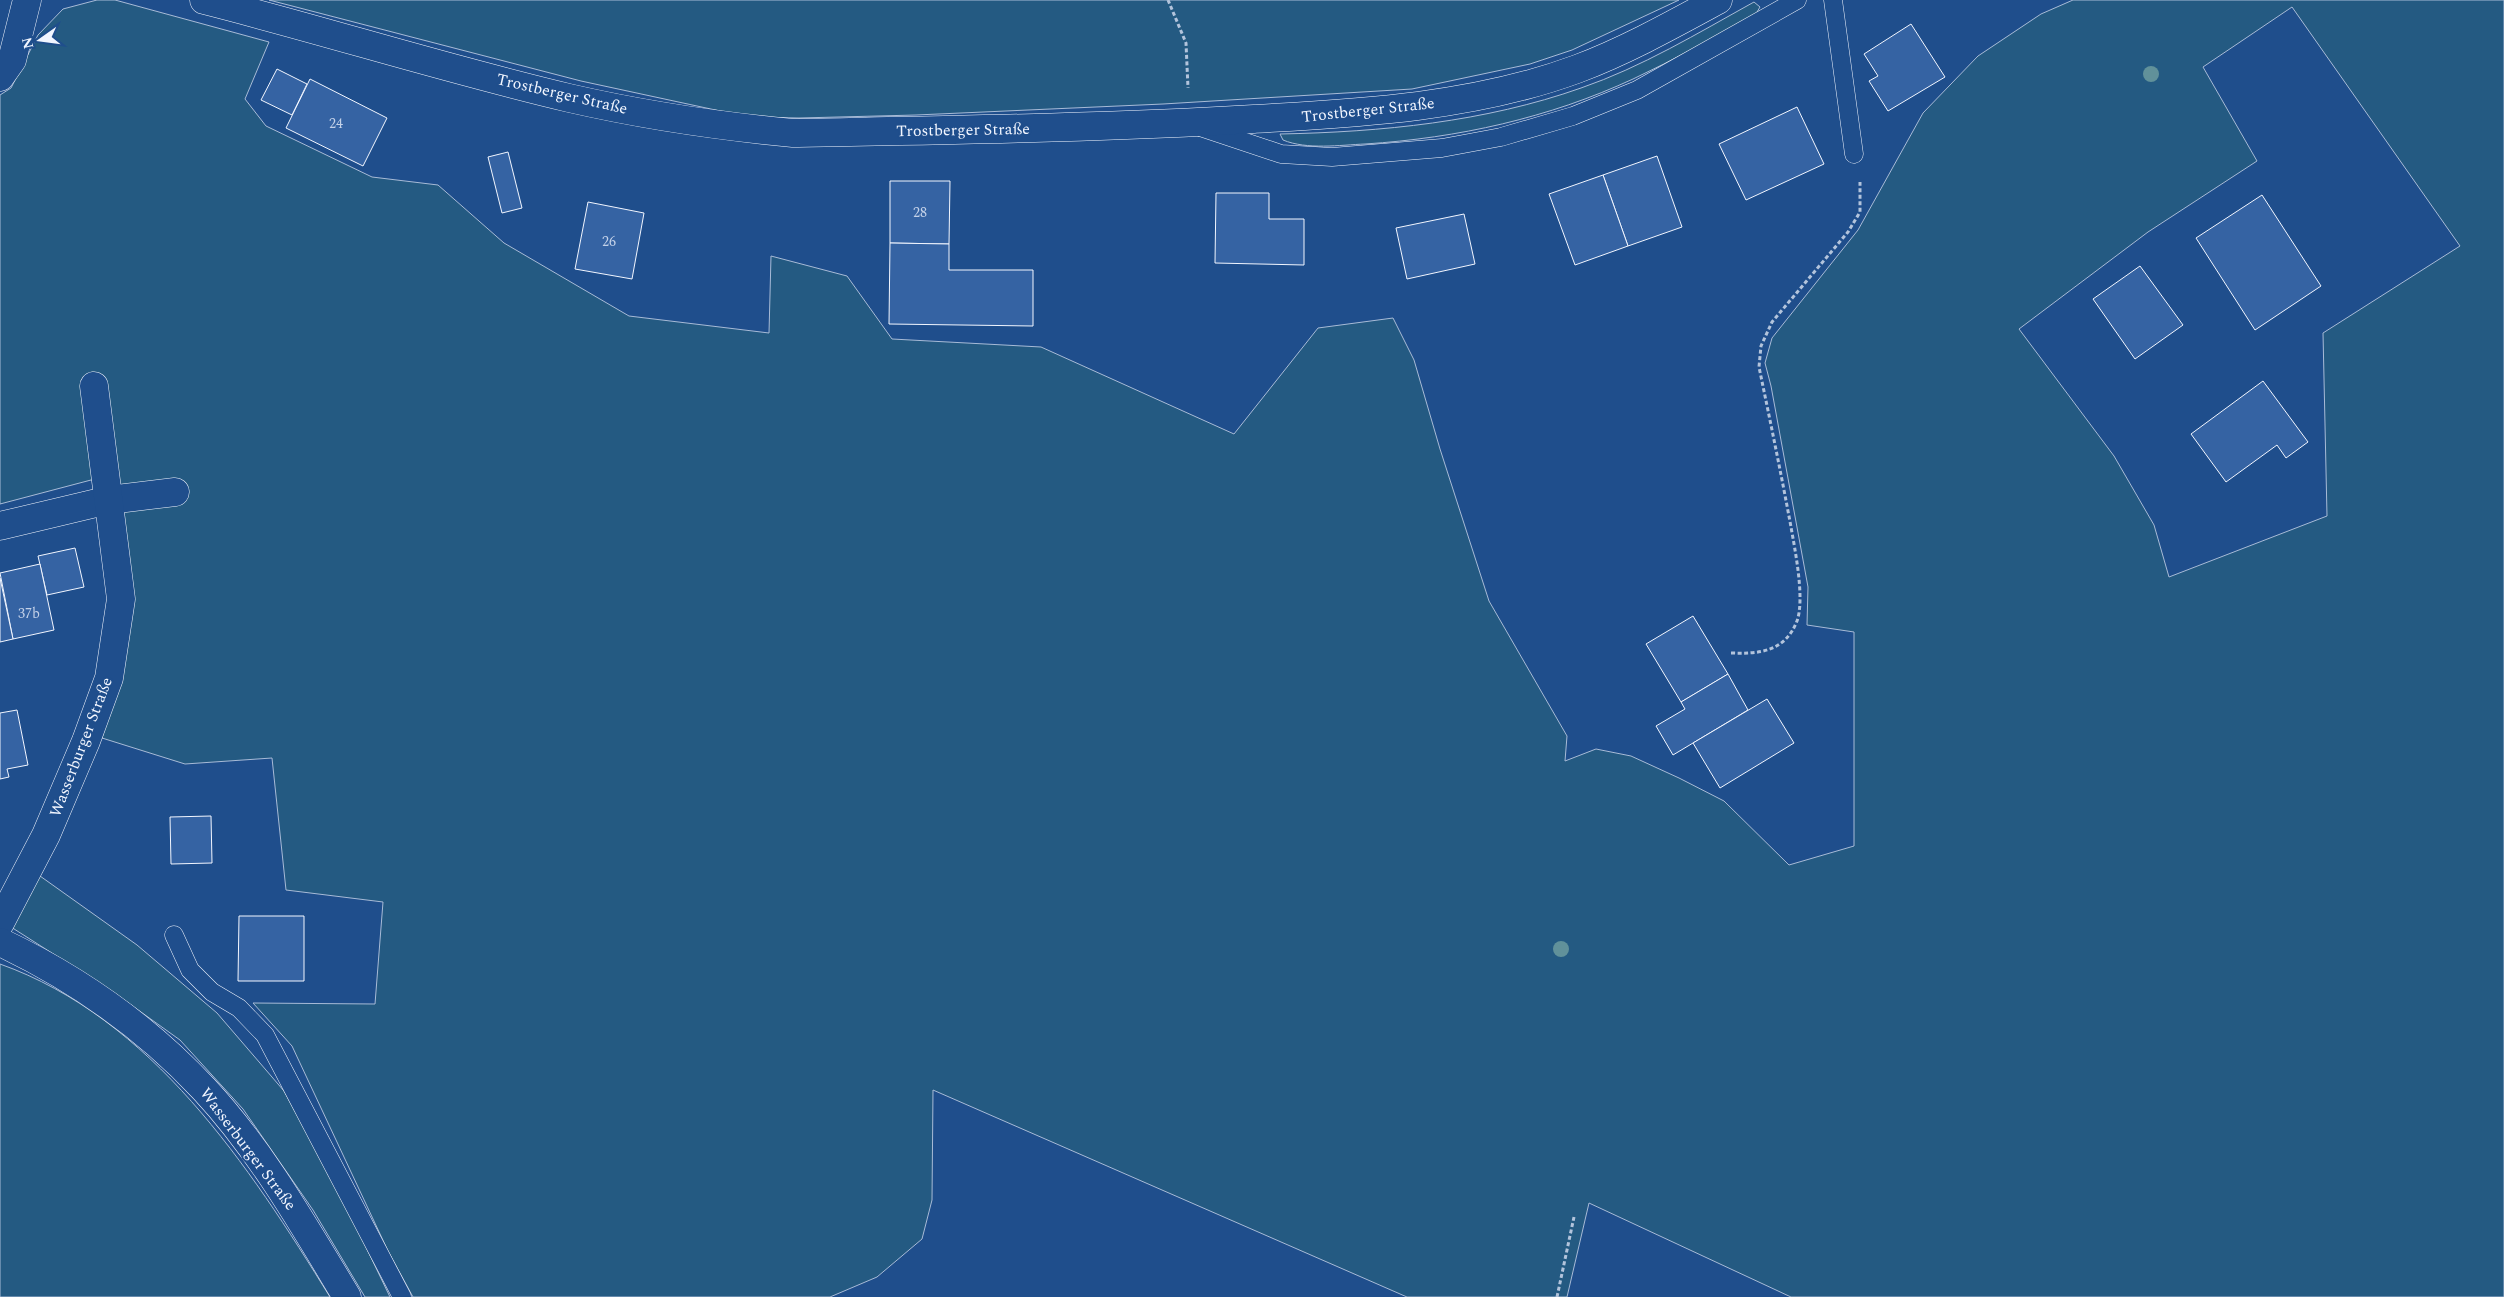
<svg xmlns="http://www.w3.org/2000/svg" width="2504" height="1297" viewBox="0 0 2504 1297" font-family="Spectral,serif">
	<rect width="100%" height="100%" fill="#1f4e8c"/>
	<g fill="#245a82" stroke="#a8bbd7" fill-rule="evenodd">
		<path d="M97,0h18l154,42 -24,57 21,27 106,51 66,8 66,58 125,73 140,17 2,-77 76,20 45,63 149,8 193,87 84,-106 75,-10 21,42 26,89 49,152 78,135 -2,25 31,-12 35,7 48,22 45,23 65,64 65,-19v-214l-47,-7 1,-38 -37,-201 -6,-23 7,-25 86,-108 65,-117 55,-57 63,-42 32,-14h431v1297h-713l-202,-94 -22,94h-160l-474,-207 -1,110 -10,39 -45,38 -47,20h-417l-25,-46 -96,-205 -39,-43 122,1 8,-102 -97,-12 -14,-132 -87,6 -83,-26 23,-79 -9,-174 -25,-5 -91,24v-409l11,-7 27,-53 25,-26zM2292,7l168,239 -137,87 4,183 -158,61 -15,-52 -40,-69 -95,-127 129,-97 109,-71 -54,-94z"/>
		<polygon points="269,0 1679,0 1572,50 1530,64 1412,89 1163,104 916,115 799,118 748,117 581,81"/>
		<path d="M1754,2l6,5 -6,10c-40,20 -80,43 -121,62 -84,39 -175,59 -268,65 -25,1 -58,6 -82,-4l-3,-6c101,-2 205,-12 301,-46 61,-21 117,-55 173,-86z"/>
		<polygon points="40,876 137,945 217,1013 284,1091 342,1197 390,1297 365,1297 313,1210 243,1109 180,1040 113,992 11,927"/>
		<path d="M0,964c152,54 249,202 330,333h-330z"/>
	</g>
	<g fill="#3563a3" stroke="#f2f6ff">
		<polygon points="1911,24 1945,77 1888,111 1869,81 1878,76 1864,54"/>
		<polygon points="277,69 307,84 292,115 261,100"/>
		<polygon points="310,79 387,118 363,166 286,128"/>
		<polygon points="1797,107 1824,164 1746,200 1719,144"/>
		<polygon points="508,152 522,208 502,213 488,157"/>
		<polygon points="1657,156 1682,227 1628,246 1603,175"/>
		<polygon points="1603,175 1628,246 1575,265 1549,194"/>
		<polygon points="890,181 950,181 949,244 890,243"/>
		<polygon points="1216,193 1269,193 1269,219 1304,219 1304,265 1215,263"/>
		<polygon points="2262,195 2321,286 2255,330 2196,238"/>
		<polygon points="588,202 644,213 632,279 575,269"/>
		<polygon points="1464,214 1475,264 1407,279 1396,228"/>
		<polygon points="890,243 949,244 949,270 1033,270 1033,326 889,324"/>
		<polygon points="2140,266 2183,325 2135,359 2093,299"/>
		<polygon points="2263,381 2308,442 2286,458 2277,445 2226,482 2191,434"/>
		<polygon points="75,548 84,587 47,595 38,556"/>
		<polygon points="40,564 54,630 13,639 0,573"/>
		<polygon points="0,578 13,639 0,642"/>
		<polygon points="1693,616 1728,674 1681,702 1646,644"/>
		<polygon points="1728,674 1748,710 1673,755 1656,726 1685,709 1681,702"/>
		<polygon points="1767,699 1794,743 1720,788 1693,743"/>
		<polygon points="17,710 28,765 7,769 9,777 0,779 0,713"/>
		<polygon points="211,816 212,863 171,864 170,817"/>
		<polygon points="239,916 304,916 304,981 238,981"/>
	</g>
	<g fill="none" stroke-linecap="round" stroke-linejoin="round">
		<g stroke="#f2f6ff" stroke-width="19">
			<g id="service">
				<polyline points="1833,0 1854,154"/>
				<polyline points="1200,127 1281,154 1332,157 1442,148 1501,137 1573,116 1637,90 1797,0"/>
				<polyline points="174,935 190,970 212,992 239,1008 265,1035 402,1297"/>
			</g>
		</g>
		<g stroke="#f2f6ff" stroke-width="29">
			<g id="minor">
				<polyline points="0,77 12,60 27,0"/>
				<polyline points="0,526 109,500 175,492"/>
				<polyline points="0,923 46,835 86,741 109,678 121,599 94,386"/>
			</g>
		</g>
		<g stroke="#f2f6ff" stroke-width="29">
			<g id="secondary">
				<path d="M204,0c122,31 242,69 365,98 74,17 149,28 224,35 154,-3 307,-5 461,-14 108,-6 220,-12 323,-50 48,-18 95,-44 141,-69"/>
				<path d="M0,942c76,36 146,85 204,147 57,61 100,137 143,208"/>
			</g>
		</g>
		<g stroke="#b3c4dc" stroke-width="3" stroke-dasharray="4 2.5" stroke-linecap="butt">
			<polyline points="1168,0 1186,43 1188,88"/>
			<path d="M1731,653c28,1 54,-1 66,-32 8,-22 -2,-71 -6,-94 -10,-54 -21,-107 -32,-160l2,-21 11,-24 76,-90 12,-20v-30"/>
			<polyline points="1557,1297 1574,1217"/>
		</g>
		<use href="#service" stroke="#1f4e8c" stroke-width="18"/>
		<use href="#minor" stroke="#1f4e8c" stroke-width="28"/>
		<use href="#secondary" stroke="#1f4e8c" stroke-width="28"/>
	</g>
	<g fill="#61919a">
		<circle cx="2151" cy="74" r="8"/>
		<circle cx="1561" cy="949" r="8"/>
	</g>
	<g text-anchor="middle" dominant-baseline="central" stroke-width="4" stroke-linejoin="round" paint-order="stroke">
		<g font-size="14" fill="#c3d1e8">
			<text x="336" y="123">24</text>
			<text x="920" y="212">28</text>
			<text x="609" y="241">26</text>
			<text x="29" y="613">37b</text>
		</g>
		<g font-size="16" fill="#f2f6ff" stroke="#1f4e8c">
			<text transform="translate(562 94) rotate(13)">Trostberger Straße</text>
			<text transform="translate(1368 110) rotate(-6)">Trostberger Straße</text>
			<text transform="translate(963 130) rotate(-1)">Trostberger Straße</text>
			<text transform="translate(81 747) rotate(-69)">Wasserburger Straße</text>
			<text transform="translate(248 1149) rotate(53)">Wasserburger Straße</text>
		</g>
	</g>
	<g transform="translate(40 40) rotate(256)" stroke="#1f4e8c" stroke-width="4" paint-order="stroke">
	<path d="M0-4L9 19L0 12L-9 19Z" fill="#f2f6ff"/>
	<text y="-8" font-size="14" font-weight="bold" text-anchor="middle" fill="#f2f6ff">N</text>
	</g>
</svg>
